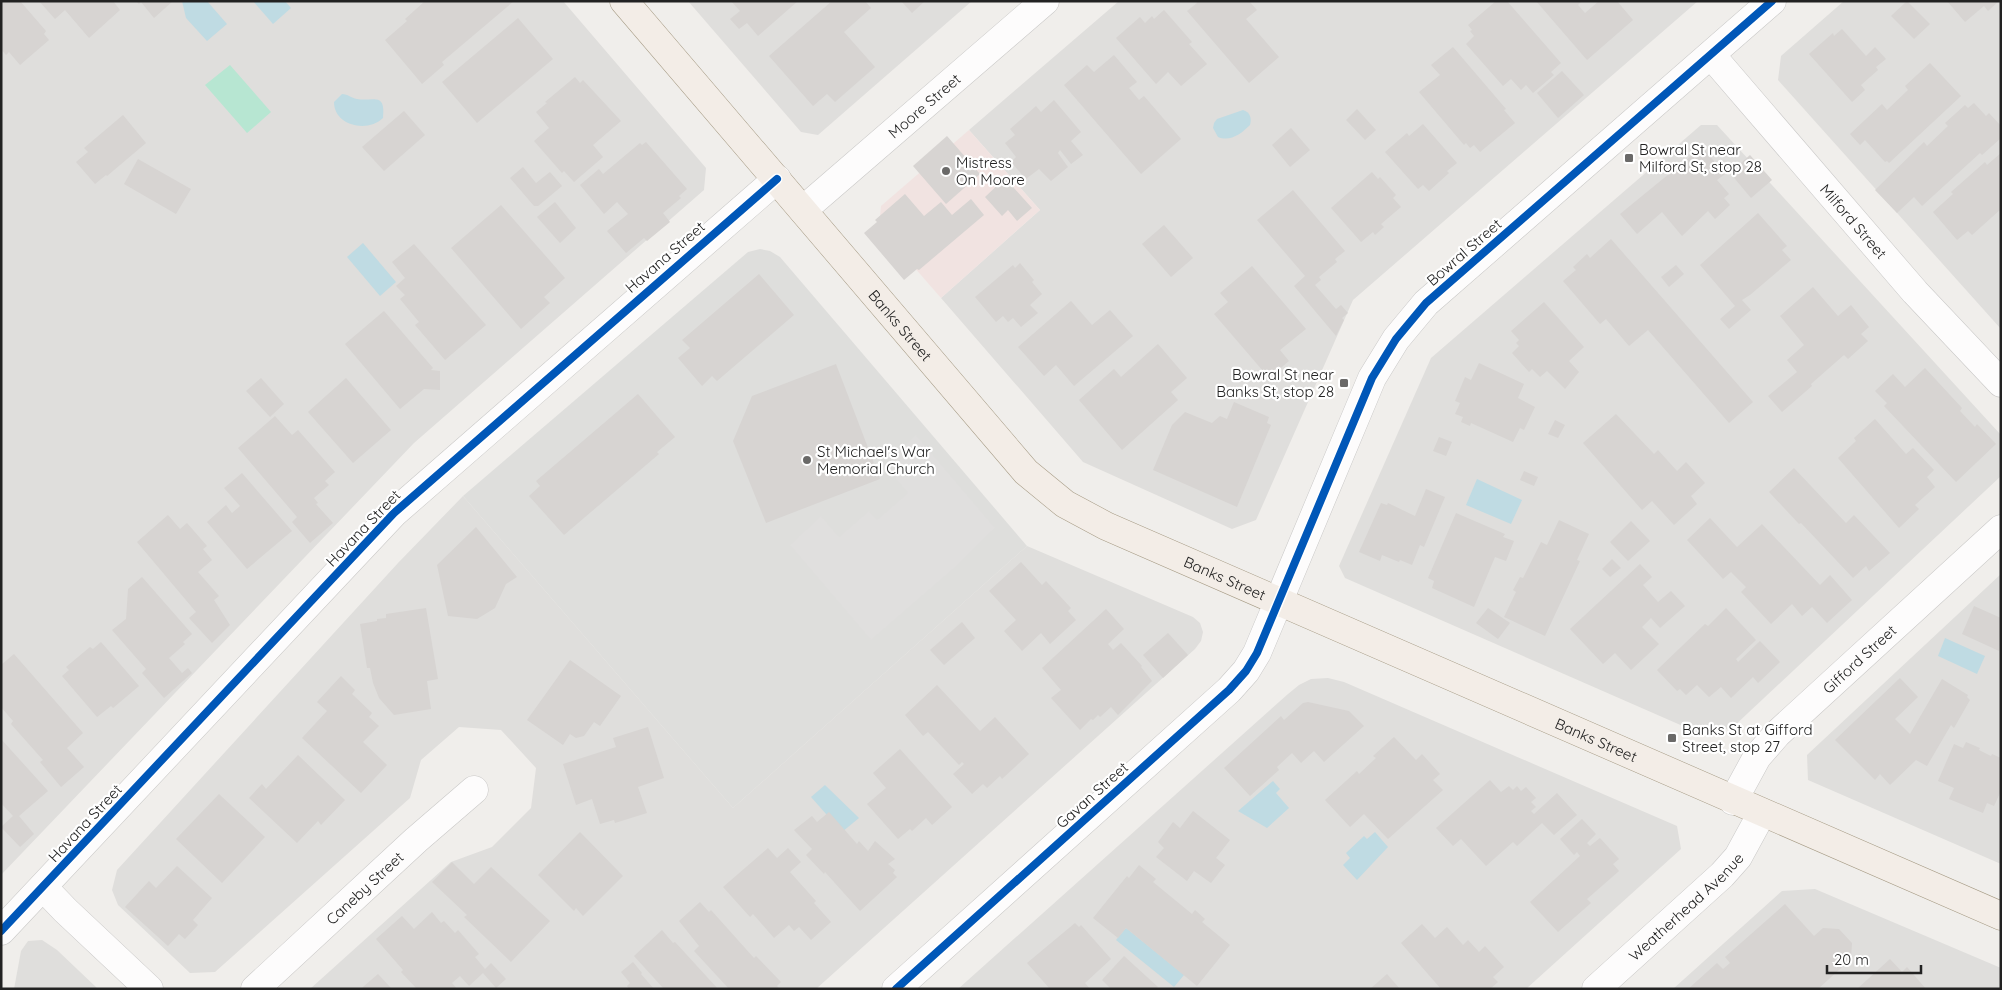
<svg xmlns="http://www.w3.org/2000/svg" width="2002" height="990" viewBox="0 0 2002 990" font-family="Quicksand,sans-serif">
	<rect width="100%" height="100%" fill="#f0eeeb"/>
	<g fill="#dfdedc">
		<polygon points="1,1 563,1 706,168 704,190 414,443 1,875"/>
		<polygon points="688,1 972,1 818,135 801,132"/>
		<polygon points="1119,1 1698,1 1353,300 1256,520 1232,529 1083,462 941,298 1040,210 969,130"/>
		<polygon points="1844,1 2001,1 2001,329 1778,80 1781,56"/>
		<polygon points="1701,125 1717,125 2001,435 2001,476 1732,728 1701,734 1345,578 1339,566 1431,358"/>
		<polygon points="463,496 733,808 1027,546 1193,617 1200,623 1203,632 1201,641 1195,649 816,989 310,989 451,862 492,847 531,808 536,768 501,730 459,727 421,760 410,798 215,972 190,973 118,905 112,890 117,870 398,563"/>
		<polygon points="2001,574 2001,864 1808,780 1807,755"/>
		<polygon points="1328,678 1344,682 1677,826 1681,849 1526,989 958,989 1288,694 1299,685 1311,679"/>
		<polygon points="1815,889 2001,968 2001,989 1673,989 1782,891"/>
		<polygon points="42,940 57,950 98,989 14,989 21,951 28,941"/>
	</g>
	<polygon fill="#f1e3e1" points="969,130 1040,210 941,298 879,227 881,206"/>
	<polygon fill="#dededc" points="760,249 770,251 780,257 1027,546 733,808 463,496 748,252"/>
	<polygon fill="#b7e6d2" points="230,65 271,112 247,133 205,85"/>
	<polygon fill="#e0dfde" points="916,435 995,528 953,569 871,640 790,545 821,516 839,537 869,511 877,520 908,493 885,466"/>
	<g fill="#bfdbe3">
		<polygon points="182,1 207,1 227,24 207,41 186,18"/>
		<polygon points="253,1 285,1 291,8 273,24"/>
		<path d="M342,94c6,0 9,4 15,5 15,3 29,-8 26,19 -15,15 -49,8 -49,-16z"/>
		<path d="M1243,110c7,2 9,8 7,15 -9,9 -20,17 -32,12l-5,-9 1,-5 3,-4z"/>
		<polygon points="363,243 396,282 380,296 347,257"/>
		<polygon points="1477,479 1522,500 1511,524 1466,505"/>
		<polygon points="1945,638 1985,656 1977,674 1938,656"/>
		<polygon points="1273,781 1280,789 1276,793 1289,808 1267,828 1238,811"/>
		<polygon points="825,785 859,818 842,832 811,797"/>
		<polygon points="1375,832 1388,847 1357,880 1343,865 1350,858 1346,853 1364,836 1367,839"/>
		<polygon points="1126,928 1184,975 1174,987 1116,940"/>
	</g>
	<g fill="#d7d4d2">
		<polygon points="1,1 20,1 46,31 44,34 49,40 20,65 9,52 6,55 1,49"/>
		<polygon points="39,1 113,1 120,10 89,38 65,10 55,19"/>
		<polygon points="136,1 173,1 154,18 141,2 139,4"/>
		<polygon points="425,1 514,1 442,62 444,65 422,84 385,40 407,21 405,19"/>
		<polygon points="731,1 798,1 758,36 747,23 739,29 730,19 740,11"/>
		<polygon points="832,1 865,1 871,8 844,32 875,67 835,102 827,94 813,106 769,56"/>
		<polygon points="901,1 925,1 912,13"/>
		<polygon points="1196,1 1249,1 1257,10 1246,19 1279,57 1249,83 1187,11 1197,3"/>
		<polygon points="1496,1 1507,1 1561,63 1551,72 1554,75 1533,93 1526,85 1521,90 1511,79 1503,86 1466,44 1474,36 1470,31 1472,30 1468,25"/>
		<polygon points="1536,1 1582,1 1578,5 1585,13 1599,1 1617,1 1633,20 1587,60"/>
		<polygon points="1907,1 1930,24 1914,39 1891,16"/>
		<polygon points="1947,1 1999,1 1988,11 1984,6 1965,22"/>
		<polygon points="1164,10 1192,42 1189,44 1207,64 1181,86 1168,72 1156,84 1116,38 1140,17 1145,23 1152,16 1154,19"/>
		<polygon points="518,18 553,59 477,123 442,82"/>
		<polygon points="1842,29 1866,56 1875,47 1886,59 1876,67 1878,70 1861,85 1865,90 1852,102 1809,54 1833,33 1834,36"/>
		<polygon points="1453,47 1506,109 1504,110 1515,123 1480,152 1474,145 1470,148 1466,143 1464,145 1419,92 1440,75 1431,65"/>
		<polygon points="1114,55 1137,82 1129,88 1139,100 1144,96 1181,139 1141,174 1064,85 1087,65 1094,72"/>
		<polygon points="1930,63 1961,96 1889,163 1887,161 1885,162 1865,140 1860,145 1850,134 1882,104 1887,110 1908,90 1905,86"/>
		<polygon points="1562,71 1584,95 1558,118 1537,93"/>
		<polygon points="575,77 580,83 583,80 621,121 593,145 603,157 574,182 564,171 562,173 534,141 549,128 536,112 547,103 545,102"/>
		<polygon points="1054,100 1081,132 1071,141 1083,155 1071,164 1060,150 1058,153 1068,167 1051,181 1039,169 1026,179 1011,162 1016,157 1005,143 1015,135 1010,129 1036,106 1041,112"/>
		<polygon points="1974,103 1986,116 1989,113 2001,126 2001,138 1982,155 1980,153 1922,206 1914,197 1897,213 1875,190 1924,142 1927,146 1948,126 1945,123 1965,105 1968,108"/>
		<polygon points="1357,109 1376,130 1365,140 1346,120"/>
		<polygon points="404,111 425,135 384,171 362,147"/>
		<polygon points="123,115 146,143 107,176 106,175 95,184 76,162 88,152 84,148"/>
		<polygon points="1423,124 1457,163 1447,171 1449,173 1429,191 1423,185 1418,189 1385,152 1407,133 1409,136"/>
		<polygon points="1291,128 1310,150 1290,167 1272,145"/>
		<polygon points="947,136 980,174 946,204 913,166"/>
		<polygon points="646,142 687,189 679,196 681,198 663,213 670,222 647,241 644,238 626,253 607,231 628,214 617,202 604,214 580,185 599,169 603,174 640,143 642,145"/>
		<polygon points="1702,147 1725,174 1717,180 1729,194 1724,198 1730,205 1715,219 1708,211 1682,236 1662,212 1637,234 1620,214"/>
		<polygon points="2001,153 2001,209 1972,235 1968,231 1957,240 1933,212 1953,194 1951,192 1985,162 1987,165"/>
		<polygon points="1750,155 1772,180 1751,198 1730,173"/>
		<polygon points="138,159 191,189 176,214 124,184"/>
		<polygon points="523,167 536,183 550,172 562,186 538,206 534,206 510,178"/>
		<polygon points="1372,172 1378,179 1380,177 1396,195 1393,198 1401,207 1381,224 1384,227 1375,235 1373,232 1361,242 1331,208"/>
		<polygon points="1005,178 1032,208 1017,221 1008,210 1002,216 985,197"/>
		<polygon points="1293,190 1345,251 1335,259 1337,262 1319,277 1321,280 1315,285 1336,309 1341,305 1348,313 1342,318 1344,320 1336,336 1294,286 1305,276 1257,220"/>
		<polygon points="905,194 924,216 941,202 952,215 971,199 984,215 919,270 917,269 904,280 864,233 877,222 875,220"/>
		<polygon points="555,202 576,228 560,243 537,217"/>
		<polygon points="501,205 565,278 544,297 550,303 521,329 451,248"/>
		<polygon points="1758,213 1787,246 1782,250 1791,260 1750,295 1742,300 1751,310 1729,329 1720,319 1735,306 1700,265"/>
		<polygon points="1164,225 1193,258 1171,277 1142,244"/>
		<polygon points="1611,239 1753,402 1729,423 1648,330 1629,346 1606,319 1600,324 1563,281 1576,270 1573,267 1587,254 1590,258"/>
		<polygon points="414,244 486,325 445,360 415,325 419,322 400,299 405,295 396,286 405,278 392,262"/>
		<polygon points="1020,263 1034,280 1032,282 1042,294 1030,305 1038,313 1021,327 1013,318 1008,322 1003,316 996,322 975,297 1013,265 1015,268"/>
		<polygon points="1676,265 1684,274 1669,287 1661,277"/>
		<polygon points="1252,266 1306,329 1280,350 1289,361 1269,378 1214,314 1228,302 1220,293"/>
		<polygon points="759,274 794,315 717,381 712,376 702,386 678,358 690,348 682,340"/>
		<polygon points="1813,287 1838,316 1851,305 1869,327 1861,334 1868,341 1848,359 1844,355 1811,384 1812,386 1782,412 1768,396 1797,372 1787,360 1804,345 1780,316"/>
		<polygon points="1071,301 1092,325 1110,310 1133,336 1074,386 1056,365 1044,376 1018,347"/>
		<polygon points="1544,302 1584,347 1569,361 1579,372 1565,389 1547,371 1540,377 1532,369 1529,372 1512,353 1519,346 1516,343 1519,340 1511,331"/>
		<polygon points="384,311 433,368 431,370 440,371 440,390 424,389 400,409 345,344"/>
		<polygon points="1158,344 1187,378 1171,392 1178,400 1122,450 1079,400 1114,369 1121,377"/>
		<polygon points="1479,363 1524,384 1518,398 1535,407 1524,430 1520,428 1513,442 1471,423 1470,426 1461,422 1463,417 1455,414 1460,403 1455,401 1465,377 1471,380"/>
		<polygon points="836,364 880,479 766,523 733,441 752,396"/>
		<polygon points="1925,368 1962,408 1960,411 1975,427 1977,424 1996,444 1956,482 1884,406 1887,403 1875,391 1893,374 1905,387"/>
		<polygon points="261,378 284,404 270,417 246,391"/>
		<polygon points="346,378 391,430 353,463 308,412"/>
		<polygon points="638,394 675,437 657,452 659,454 564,535 529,496 540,486 536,481"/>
		<polygon points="1234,402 1269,417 1267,423 1271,425 1237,507 1153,470 1172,425 1185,412 1212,423 1220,416 1227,419"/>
		<polygon points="1616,414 1654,454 1658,450 1677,471 1686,462 1705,483 1691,496 1697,504 1674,525 1652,501 1642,510 1583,443"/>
		<polygon points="275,416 292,435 298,430 335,472 325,481 329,485 314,498 318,503 316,504 333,523 310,543 292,522 297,517 238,448"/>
		<polygon points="1875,419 1906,454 1913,448 1934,470 1927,477 1935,487 1915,505 1919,509 1899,528 1838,458 1856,441 1854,438"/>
		<polygon points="1555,420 1565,425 1558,438 1548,434"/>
		<polygon points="1439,437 1452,442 1446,456 1433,451"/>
		<polygon points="1794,468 1846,523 1854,515 1890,553 1869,571 1866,566 1853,578 1801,523 1799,524 1769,492"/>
		<polygon points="1524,471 1538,477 1534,486 1520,480"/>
		<polygon points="242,473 292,531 247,569 207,522 226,505 232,513 240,506 224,488"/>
		<polygon points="1426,489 1445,497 1424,547 1420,545 1412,565 1400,560 1399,562 1382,555 1380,561 1359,552 1381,503 1387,505 1388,503 1415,516"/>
		<polygon points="1456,513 1505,534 1503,537 1514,541 1506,561 1495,557 1474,607 1432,588 1434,581 1428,578"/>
		<polygon points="168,515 180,529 187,523 207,546 203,549 212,560 198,572 219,596 214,600 230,625 212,643 189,618 196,612 137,542"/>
		<polygon points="1710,518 1737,547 1762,524 1820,585 1830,575 1852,600 1827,623 1812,607 1802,616 1792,604 1771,624 1741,592 1746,587 1731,572 1723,579 1687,540"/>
		<polygon points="1559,520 1589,534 1577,560 1580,561 1545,636 1504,617 1516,592 1513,590 1520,577 1523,578 1541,542 1547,545"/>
		<polygon points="1631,521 1650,541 1628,561 1610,542"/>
		<polygon points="476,527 517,577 506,584 495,608 477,619 448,616 437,565"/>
		<polygon points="1612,559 1621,568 1610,577 1602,569"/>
		<polygon points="1021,562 1042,585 1046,581 1071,608 1068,611 1076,620 1050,644 1041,633 1022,651 1004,631 1016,620 989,591"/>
		<polygon points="1640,564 1652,577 1643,585 1658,602 1671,591 1685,606 1660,628 1651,618 1642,627 1659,644 1631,670 1615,653 1603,664 1570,629"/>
		<polygon points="142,577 192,634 183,642 185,644 169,658 182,673 188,668 192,673 164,698 142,673 146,669 112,630 126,619 128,589"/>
		<polygon points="1974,606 2001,618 1999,651 1962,634"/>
		<polygon points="426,608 438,679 427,681 431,709 394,715 379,698 373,683 370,668 367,668 360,624 377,621 377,619 386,618 386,614"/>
		<polygon points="1488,608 1510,623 1498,639 1476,623"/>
		<polygon points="1726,608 1756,640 1736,659 1738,662 1760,641 1780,662 1758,683 1753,677 1731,698 1721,687 1709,697 1697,685 1686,695 1680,689 1677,691 1657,670 1705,624 1708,626"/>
		<polygon points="1106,609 1124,629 1108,644 1113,650 1121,643 1142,666 1141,667 1152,681 1118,715 1111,707 1100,717 1098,715 1093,720 1091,719 1080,730 1051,698 1061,690 1042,668"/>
		<polygon points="962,622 975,638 944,665 930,650"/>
		<polygon points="1168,633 1188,655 1163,678 1143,655"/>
		<polygon points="101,642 139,686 113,708 111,706 97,717 62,676 69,670 66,667 90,647 93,649"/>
		<polygon points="14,654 83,733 67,748 84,767 61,787 40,762 43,760 11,724 13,721 1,707 1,665"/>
		<polygon points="570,660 621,696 600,726 594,722 584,736 576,738 570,734 563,745 527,720"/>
		<polygon points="341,676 355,690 352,694 372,713 369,717 379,726 363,742 387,765 361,793 302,738 327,711 317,702"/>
		<polygon points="1900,678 1918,697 1895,719 1910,734 1942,679 1968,695 1967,697 1970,700 1954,728 1951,725 1927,766 1916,760 1890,785 1880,774 1875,780 1835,740"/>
		<polygon points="937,685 980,731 995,717 1029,754 1002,779 1000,776 987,788 983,784 972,794 953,774 964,764 962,762 959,765 928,732 923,736 905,715"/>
		<polygon points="1308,702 1349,711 1364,726 1324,762 1314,751 1301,763 1292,753 1277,767 1279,770 1250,796 1224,768 1281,716 1284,720 1303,703"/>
		<polygon points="648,727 664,778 638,787 647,813 615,823 614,820 600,824 592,799 576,805 563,764 616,747 613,738"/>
		<polygon points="1394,737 1416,760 1422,754 1440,774 1433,780 1443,790 1388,839 1364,814 1350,827 1325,800 1357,771 1359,774 1376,758 1373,756"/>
		<polygon points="1,739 48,791 19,816 34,834 20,847 1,827 13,816 1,803"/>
		<polygon points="1966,742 1980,748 1979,750 1991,756 1992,754 2001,758 2001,791 1994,806 1987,803 1983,813 1949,799 1954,788 1938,781 1954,744 1963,748"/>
		<polygon points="900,749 952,807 932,825 926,818 912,831 910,829 898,839 867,804 886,788 873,773"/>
		<polygon points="298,755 345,800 321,825 318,821 297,843 249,798 262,784 266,789"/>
		<polygon points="1490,780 1501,792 1509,786 1513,790 1517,786 1521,791 1526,787 1536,798 1531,802 1536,807 1531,811 1534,814 1557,793 1577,815 1554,835 1542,823 1517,846 1513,842 1486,866 1461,839 1453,846 1436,828"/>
		<polygon points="219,794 265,837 222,883 176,839"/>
		<polygon points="1193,811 1230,840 1216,858 1225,865 1211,883 1194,871 1187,881 1156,857 1164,848 1158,842 1173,822 1180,828"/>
		<polygon points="829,812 857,844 859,841 868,851 875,841 895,859 888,864 895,870 893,873 897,877 860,911 825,872 824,874 806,855 812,849 794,830 812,816 817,822"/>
		<polygon points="1582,819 1596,834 1587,843 1590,846 1600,838 1619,859 1613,864 1619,871 1587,899 1591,903 1558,932 1530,902 1580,856 1577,852 1574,855 1560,839"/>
		<polygon points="580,832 623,876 583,916 576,908 574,911 538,875"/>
		<polygon points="768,848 777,858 788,848 801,862 790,872 816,901 814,903 831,922 811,940 799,927 794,931 789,925 774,938 753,914 750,917 723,887"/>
		<polygon points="452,862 474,884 491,867 550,921 511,962 464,917 467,915 432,882"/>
		<polygon points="1139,865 1156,879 1153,882 1192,914 1195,910 1205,919 1202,922 1230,945 1197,986 1126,928 1118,938 1093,918 1127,876 1129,878"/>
		<polygon points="177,866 212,898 193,920 198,925 185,939 179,934 168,946 125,907 149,881 156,888"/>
		<polygon points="700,902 709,912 711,910 754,958 756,956 781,982 777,986 780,989 729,989 694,951 699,946 679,921"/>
		<polygon points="1785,904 1814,936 1823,928 1839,929 1852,943 1851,959 1818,989 1688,989 1717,963 1723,969 1730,963 1725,957"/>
		<polygon points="432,912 441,923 444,921 455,933 458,930 479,954 475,957 485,969 491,963 506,979 496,988 483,973 469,986 460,976 452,983 457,989 417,989 401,972 403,970 376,939 402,916 414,929"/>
		<polygon points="1075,923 1079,927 1081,925 1111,959 1085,983 1090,989 1050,989 1027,963"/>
		<polygon points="1422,924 1435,938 1447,927 1463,945 1468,940 1479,952 1485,946 1504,967 1493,977 1498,982 1490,989 1441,989 1401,943"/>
		<polygon points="662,930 673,943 675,942 718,989 664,989 634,956"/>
		<polygon points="1124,956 1158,987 1156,989 1111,989 1102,980"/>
		<polygon points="1890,959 1902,972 1907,967 1926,989 1857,989"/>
		<polygon points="633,962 642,973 641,974 654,989 629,989 627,986 630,983 621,972"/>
		<polygon points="378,974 392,989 361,989 364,986"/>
		<polygon points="1387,974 1400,989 1370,989"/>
	</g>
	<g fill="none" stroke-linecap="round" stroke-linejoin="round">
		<g stroke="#c9c8c7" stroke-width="29">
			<g id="minor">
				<path id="s1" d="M1711,55l204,237 86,91"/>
				<path id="s2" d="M803,210l242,-209"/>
				<path id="s3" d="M1733,801l24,-44 20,-23 224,-205"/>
				<polyline points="43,887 65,910 149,989"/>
				<polyline points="1,931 394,513 777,179"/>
				<path id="s4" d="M255,989l161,-149 58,-50"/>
				<polyline points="896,989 1229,690 1246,671 1257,653 1372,378 1396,339 1426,303 1772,1"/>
				<path id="s5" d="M1596,989l126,-114 16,-18 24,-44"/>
			</g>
		</g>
		<g stroke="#a79c86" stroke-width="29">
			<g id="major">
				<path id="s6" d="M624,1l402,471 39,32 41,22 895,390"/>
			</g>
		</g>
		<use href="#minor" stroke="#fdfcfc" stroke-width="28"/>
		<use href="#major" stroke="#f3ede7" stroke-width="28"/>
		<g stroke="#fff" stroke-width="11">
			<g id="cycleway">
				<polyline points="1,931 394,513 777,179"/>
				<polyline points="896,989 1229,690 1246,671 1257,653 1372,378 1396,339 1426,303 1772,1"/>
			</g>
		</g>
		<use href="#cycleway" stroke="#0057b8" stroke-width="8"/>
	</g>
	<g fill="#6a6968" stroke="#fff" stroke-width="2">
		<rect x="1624" y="153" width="10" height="10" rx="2.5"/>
		<circle cx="946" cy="171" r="5"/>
		<rect x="1339" y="378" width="10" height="10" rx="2.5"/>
		<circle cx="807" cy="460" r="5"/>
		<rect x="1667" y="733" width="10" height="10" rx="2.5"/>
	</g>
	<g text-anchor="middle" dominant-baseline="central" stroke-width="4.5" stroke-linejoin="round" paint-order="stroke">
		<g font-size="15" fill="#222" stroke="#fff">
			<text stroke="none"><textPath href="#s2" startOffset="160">Moore Street</textPath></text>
			<text stroke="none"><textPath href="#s1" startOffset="219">Milford Street</textPath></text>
			<text transform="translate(1464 252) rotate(-41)">Bowral Street</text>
			<text transform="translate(665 257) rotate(-41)">Havana Street</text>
			<text stroke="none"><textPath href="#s6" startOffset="426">Banks Street</textPath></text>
			<text transform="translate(363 528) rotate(-46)">Havana Street</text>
			<text stroke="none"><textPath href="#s6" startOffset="846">Banks Street</textPath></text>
			<text stroke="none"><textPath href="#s3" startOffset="192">Gifford Street</textPath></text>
			<text stroke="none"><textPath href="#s6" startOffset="1251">Banks Street</textPath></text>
			<text transform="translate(1092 795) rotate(-42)">Gavan Street</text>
			<text transform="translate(85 823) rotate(-47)">Havana Street</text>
			<text stroke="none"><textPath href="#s4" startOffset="149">Caneby Street</textPath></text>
			<text stroke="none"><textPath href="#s5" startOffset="122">Weatherhead Avenue</textPath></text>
		</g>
		<g font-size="15" fill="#222" stroke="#fff" text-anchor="start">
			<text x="1639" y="149">Bowral St near<tspan x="1639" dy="17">Milford St, stop 28</tspan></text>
			<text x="956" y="162">Mistress<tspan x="956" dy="17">On Moore</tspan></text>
			<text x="1334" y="374" text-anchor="end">Bowral St near<tspan x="1334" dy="17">Banks St, stop 28</tspan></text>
			<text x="817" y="451">St Michael's War<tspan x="817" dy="17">Memorial Church</tspan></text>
			<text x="1682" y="729">Banks St at Gifford<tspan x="1682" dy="17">Street, stop 27</tspan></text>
		</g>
	</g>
	<rect width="2002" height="990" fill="none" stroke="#222222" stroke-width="5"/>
	<path d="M1827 965v8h94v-8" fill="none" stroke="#222222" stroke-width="2.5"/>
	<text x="1834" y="965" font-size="15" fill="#222222" stroke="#ffffff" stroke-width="4" paint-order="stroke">20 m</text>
</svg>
